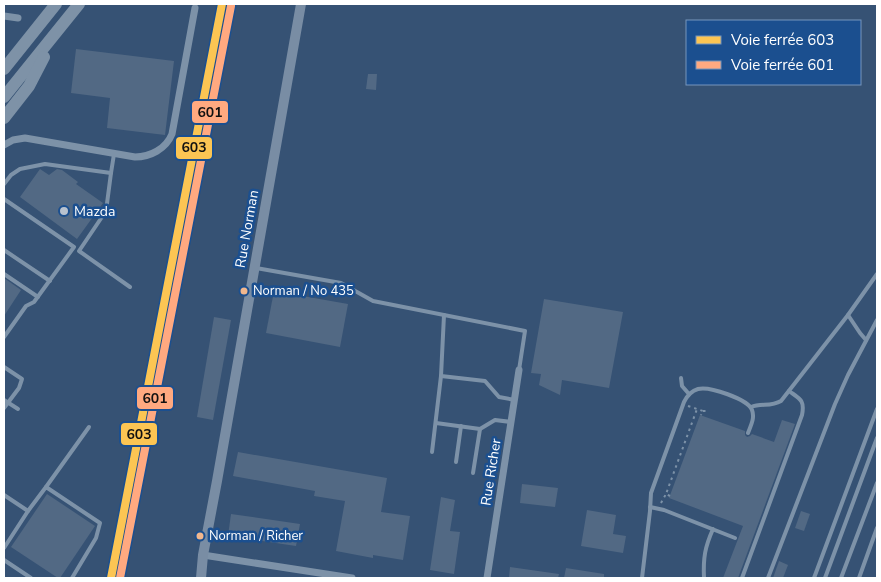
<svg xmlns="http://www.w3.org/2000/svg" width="881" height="582" viewBox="0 0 881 582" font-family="'Nunito Sans',sans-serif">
	<rect width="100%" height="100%" fill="#365274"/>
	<g fill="#526984">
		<polygon points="76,49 174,61 165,135 107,128 110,98 71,93"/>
		<polygon points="368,74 377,74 376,90 366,89"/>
		<polygon points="40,169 49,175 57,169 62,170 78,182 76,184 103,203 77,239 20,197"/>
		<polygon points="4,278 21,290 4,316"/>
		<polygon points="274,291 348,304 340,347 266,333"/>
		<polygon points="544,299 623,312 609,388 562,380 560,395 539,385 541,374 531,373"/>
		<polygon points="214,317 231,320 213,420 197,417"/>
		<polygon points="700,415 745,431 745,435 747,437 750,436 752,434 774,442 782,420 795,424 738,578 723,578 743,526 669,498"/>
		<polygon points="238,452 387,478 381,512 410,516 403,560 373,555 373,558 336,551 345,501 314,496 315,491 233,476"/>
		<polygon points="522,484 558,488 555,507 520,503"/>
		<polygon points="47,494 95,526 60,578 58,578 11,547"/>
		<polygon points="441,497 455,500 450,531 460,532 454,574 430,570"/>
		<polygon points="587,510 616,515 613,534 626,536 623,553 581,546"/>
		<polygon points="801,511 810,514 804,531 795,528"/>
		<polygon points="231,514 300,524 296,546 228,536"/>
		<polygon points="779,561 788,565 783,578 773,578"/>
		<polygon points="510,567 559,574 558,578 509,578"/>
		<polygon points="566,568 604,574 604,578 564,578"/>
	</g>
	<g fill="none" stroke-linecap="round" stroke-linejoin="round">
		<g stroke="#7d92a8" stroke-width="2" stroke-dasharray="2.5 4" stroke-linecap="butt">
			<polyline points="688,406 703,411 701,415"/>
			<polyline points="703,411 708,411"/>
			<polyline points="670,496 666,494 697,409"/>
			<polyline points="661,503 666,494"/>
		</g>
		<g stroke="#7d92a8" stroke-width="4">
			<polyline points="111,173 106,211 79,251 130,287"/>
			<polyline points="4,184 11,175 20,169 45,164 111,173 114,154"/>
			<polyline points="4,199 74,247 34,302 26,306 4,337"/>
			<polyline points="4,250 50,281"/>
			<polyline points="256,268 341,283 373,301 525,331 519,370"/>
			<polyline points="4,274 38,297"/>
			<polyline points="848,315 860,333 866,340"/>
			<polyline points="4,367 22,379 19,388 4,408"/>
			<polyline points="441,376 485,381 499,397 515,400"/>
			<polyline points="681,378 682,386 689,394"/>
			<polyline points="4,400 18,409"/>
			<path d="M751,407c10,-4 20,0 30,-6l67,-86 29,-41"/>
			<polyline points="436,423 480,429 473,473"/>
			<polyline points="480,429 495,420 511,422"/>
			<polyline points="432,452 441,376 444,315"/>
			<polyline points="456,462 461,426"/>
			<polyline points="46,487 89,427"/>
			<polyline points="4,495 28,511 4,548"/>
			<polyline points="650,507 664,510 735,538"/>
			<polyline points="28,511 46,487 100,523 96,538 72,578"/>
			<polyline points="4,560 31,578"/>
			<path d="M642,578l8,-67 1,-18 33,-91c3,-6 7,-11 14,-13 11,-3 50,10 54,21 3,8 -1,15 -4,23"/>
			<path d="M704,578c-1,-20 1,-31 9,-49"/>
			<path d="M742,578l60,-163c3,-15 -2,-16 -13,-24"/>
			<polyline points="768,578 835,404 848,375 877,320"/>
			<polyline points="814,578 877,409"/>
			<polyline points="825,578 877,438"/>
			<polyline points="841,578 877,483"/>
			<polyline points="859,578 877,528"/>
		</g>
		<g stroke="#7d92a8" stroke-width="7">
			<polyline points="4,16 18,18"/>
			<path d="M4,145l9,-5 12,-2 110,19c15,0 31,-8 37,-23l23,-126"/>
			<polyline points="203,555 352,578"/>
			<polyline points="487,578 519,370"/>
		</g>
		<polyline stroke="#798da4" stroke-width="10" points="201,578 203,555 217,481 301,4"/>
		<g stroke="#7e92a7" stroke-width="12">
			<polyline points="4,69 56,4"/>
			<polyline points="4,97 79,4"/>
			<polyline points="4,118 29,86 44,57"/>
		</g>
		<polyline stroke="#7e92a7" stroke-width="2.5" stroke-dasharray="9 4" stroke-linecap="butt" points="116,578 227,4"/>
		<g stroke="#1b4f8f" stroke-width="11">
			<polyline id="rail-1" points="111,578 222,4"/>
		</g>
		<g stroke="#1b4f8f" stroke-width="11">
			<polyline id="rail-2" points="120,578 231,6"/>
		</g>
		<use href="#rail-1" stroke="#fcc553" stroke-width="8"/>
		<use href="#rail-2" stroke="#ffa980" stroke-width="8"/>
	</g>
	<circle fill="#b9c2ce" stroke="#1b4f8f" stroke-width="2" cx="64" cy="211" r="5"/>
	<g fill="#f1b78d" stroke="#1b4f8f" stroke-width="2">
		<circle cx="244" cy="291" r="4.5"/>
		<circle cx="200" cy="536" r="4.5"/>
	</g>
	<g text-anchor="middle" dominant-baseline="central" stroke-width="5" stroke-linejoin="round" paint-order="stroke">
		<g font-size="13" fill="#fff" stroke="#1b4f8f" text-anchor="start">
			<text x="253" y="291">Norman / No 435</text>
			<text x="209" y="536">Norman / Richer</text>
		</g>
		<g font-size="14" fill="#fff" stroke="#1b4f8f" text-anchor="start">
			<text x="74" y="211">Mazda</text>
		</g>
		<g font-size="14" fill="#fff" stroke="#1b4f8f">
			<text transform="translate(247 229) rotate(-80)">Rue Norman</text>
			<text transform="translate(491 472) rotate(-81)">Rue Richer</text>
		</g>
	</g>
	<g stroke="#1b4f8f" stroke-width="2">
		<rect x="191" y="100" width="38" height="24" rx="5" fill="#ffa980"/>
		<rect x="175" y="136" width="38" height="24" rx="5" fill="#fcc553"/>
		<rect x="136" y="386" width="38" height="24" rx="5" fill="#ffa980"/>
		<rect x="120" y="422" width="38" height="24" rx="5" fill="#fcc553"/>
	</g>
	<g font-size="14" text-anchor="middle" font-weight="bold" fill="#111">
		<text x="210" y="117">601</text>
		<text x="194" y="152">603</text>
		<text x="155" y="403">601</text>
		<text x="139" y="439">603</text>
	</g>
	<rect width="881" height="582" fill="none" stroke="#ffffff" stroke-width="10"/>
	<rect x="686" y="20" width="175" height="65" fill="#1b4f8f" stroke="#7695bc"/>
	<rect x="696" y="36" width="25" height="8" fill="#fcc553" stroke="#7695bc"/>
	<text x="731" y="45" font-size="15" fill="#ffffff">Voie ferrée 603</text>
	<rect x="696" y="61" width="25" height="8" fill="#ffa980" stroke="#7695bc"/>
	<text x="731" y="70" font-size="15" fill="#ffffff">Voie ferrée 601</text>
</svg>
